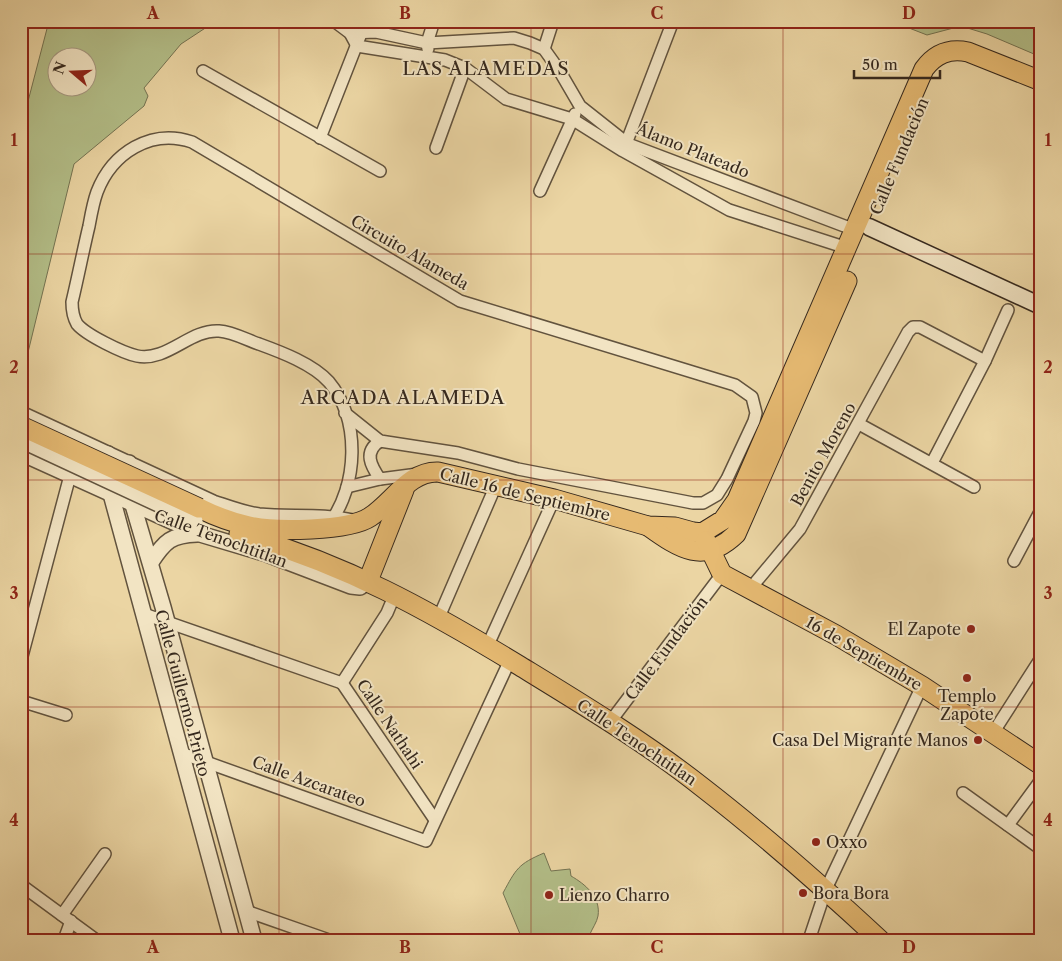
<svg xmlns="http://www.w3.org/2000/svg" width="1062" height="961" viewBox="0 0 1062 961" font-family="'Libre Caslon Text',serif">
	<rect width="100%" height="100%" fill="#ebd5a3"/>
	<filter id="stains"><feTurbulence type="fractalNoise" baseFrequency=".004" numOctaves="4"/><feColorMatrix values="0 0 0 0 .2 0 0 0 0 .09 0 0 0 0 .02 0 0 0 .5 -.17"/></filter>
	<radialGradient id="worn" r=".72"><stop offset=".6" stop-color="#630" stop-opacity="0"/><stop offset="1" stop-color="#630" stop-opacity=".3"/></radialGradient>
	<g fill="#b3be88" stroke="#747352" fill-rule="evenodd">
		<path d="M49,21h167l-35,23 -37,44 4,8 -4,10 -70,58 -53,217v-253zM58,58h30v30h-30z"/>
		<polygon points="891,21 1041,21 1041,57 987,34 961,26 927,35"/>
		<path d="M544,853l7,18 19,-2 1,7c14,8 30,21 27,40 -1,6 -6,13 -8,18l4,6h-69l-5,-6 -17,-41c13,-24 15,-29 41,-40z"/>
	</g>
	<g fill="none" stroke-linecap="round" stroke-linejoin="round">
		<g stroke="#62533e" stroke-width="14">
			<g id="minor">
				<polyline points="334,21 350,33 357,46 445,60 465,68 506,99 572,119 623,151 729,210 847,248"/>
				<polyline points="350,33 376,32 427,43 514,38 530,43 544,49 559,70 580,106 628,144 855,230"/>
				<polyline points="428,49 427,43 434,21"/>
				<polyline points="544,49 553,21"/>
				<polyline points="203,71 380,171"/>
				<polyline points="320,138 366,21"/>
				<polyline points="436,148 465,68"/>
				<polyline points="624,149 673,21"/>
				<polyline points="540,191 575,114"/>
				<polyline points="859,424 974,487"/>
				<path d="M380,441c-17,11 -9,25 0,38l38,-5"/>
				<polyline points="932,463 985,361 1008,310"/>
				<polyline points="347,487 380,479"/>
				<path d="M329,524c29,-38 32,-104 0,-142 -16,-18 -48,-30 -70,-38 -12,-4 -26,-12 -40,-13 -29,-2 -52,31 -82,25 -14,-3 -51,-21 -60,-32 -4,-7 -5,-14 -5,-22 6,-25 11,-51 17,-76 2,-11 4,-23 8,-34 15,-39 54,-64 95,-50l268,159 275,84 17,12 4,16 -2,8 -27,58 -10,16 -14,8h-10l-175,-34 -60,-16 -78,-12 -35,-28"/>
				<polyline points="1014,561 1041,510"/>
				<polyline points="750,589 800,529 908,332 913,327 920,327 985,361"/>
				<polyline points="144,614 342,683"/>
				<polyline points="439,617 496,485"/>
				<polyline points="487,647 554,499"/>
				<polyline points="21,660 72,468"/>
				<polyline points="342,683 435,820"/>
				<polyline points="342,683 387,613 395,594"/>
				<polyline points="21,701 66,715"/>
				<polyline points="610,722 722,574"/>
				<polyline points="993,733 1041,658"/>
				<polyline points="181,753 426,841 510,660"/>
				<polyline points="963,793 1041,849"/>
				<polyline points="1008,825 1041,780"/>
				<polyline points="21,885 96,940"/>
				<polyline points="246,911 329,940"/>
				<polyline points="62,915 105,854"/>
				<polyline points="64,940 71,921"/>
				<polyline points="809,940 826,889 922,686"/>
			</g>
		</g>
		<g stroke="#62533e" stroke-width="18">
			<g id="tertiary">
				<path d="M21,414l192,89c15,5 30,11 46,13 31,3 63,-1 94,6"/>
				<polyline points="21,453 200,534 267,554 351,586 360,587 368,581"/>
				<polyline points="108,454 111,494 232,940"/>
				<polyline points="129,463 133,505 163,607 254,940"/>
				<path d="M151,562c14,-21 20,-27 46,-28"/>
			</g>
		</g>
		<g stroke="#35281d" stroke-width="19">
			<polyline id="secondary" points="869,227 1041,306"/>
		</g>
		<g stroke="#35281d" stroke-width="21">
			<g id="primary">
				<path d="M199,508c16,8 32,14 50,18 26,6 100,5 121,-9 23,-15 39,-46 68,-45l116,27 94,27 27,1 18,5 9,1 21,-13 14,-20 187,-431c11,-15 25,-21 44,-17l73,29"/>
				<path d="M648,526c32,23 56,39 88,8l111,-253"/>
				<path d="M239,534c105,29 189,76 281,132 62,38 125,76 182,121 62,48 121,100 178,153"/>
				<polyline points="706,541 722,574 836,635 922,686 1041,765"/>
				<polyline points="368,581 404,490"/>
			</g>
		</g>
		<use href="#minor" stroke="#f2e4c3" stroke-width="11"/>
		<use href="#tertiary" stroke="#f2e4c3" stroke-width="15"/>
		<use href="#secondary" stroke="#f2e4c3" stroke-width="16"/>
		<use href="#primary" stroke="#e6ba72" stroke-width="19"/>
		<g stroke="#62533e" stroke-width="18" stroke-linecap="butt">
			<polyline id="tertiary-bridge" points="21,440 195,521"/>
		</g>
		<g stroke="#35281d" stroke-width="21" stroke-linecap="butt">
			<polyline id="primary-bridge" points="21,426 199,508"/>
		</g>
		<use href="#tertiary-bridge" stroke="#f2e4c3" stroke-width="15"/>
		<use href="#primary-bridge" stroke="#e6ba72" stroke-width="19"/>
	</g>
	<path fill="none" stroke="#8f2418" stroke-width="1" stroke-opacity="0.55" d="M279,21v919M531,21v919M783,21v919M21,254h1020M21,480h1020M21,707h1020"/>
	<g fill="#8f2418" stroke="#f2e4c3" stroke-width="2">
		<circle cx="971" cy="629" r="5"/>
		<circle cx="967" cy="678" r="5"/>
		<circle cx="978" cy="740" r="5"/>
		<circle cx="816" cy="842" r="5"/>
		<circle cx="803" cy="893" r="5"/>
		<circle cx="549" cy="895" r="5"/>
	</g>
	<g text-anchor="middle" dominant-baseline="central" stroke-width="4" stroke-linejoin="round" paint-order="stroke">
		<g font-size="16" fill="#35281d" stroke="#f2e4c3">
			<text transform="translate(693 150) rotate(22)">Álamo Plateado</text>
			<text transform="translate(899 156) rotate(-67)">Calle Fundación</text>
			<text transform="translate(410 252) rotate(30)">Circuito Alameda</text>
			<text transform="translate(823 454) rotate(-61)">Benito Moreno</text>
			<text transform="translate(525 494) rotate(14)">Calle 16 de Septiembre</text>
			<text transform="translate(221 538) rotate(20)">Calle Tenochtitlan</text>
			<text transform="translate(666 648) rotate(-53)">Calle Fundación</text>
			<text transform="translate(864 653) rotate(30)">16 de Septiembre</text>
			<text transform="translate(183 693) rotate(75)">Calle Guillermo Prieto</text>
			<text transform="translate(390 724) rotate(56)">Calle Nathahi</text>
			<text transform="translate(637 742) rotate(34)">Calle Tenochtitlan</text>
			<text transform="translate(309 781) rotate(20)">Calle Azcarateo</text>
		</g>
		<g font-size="16" fill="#35281d" stroke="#f2e4c3" text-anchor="start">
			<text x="961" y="629" text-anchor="end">El Zapote</text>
			<text x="967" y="696" text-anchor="middle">Templo<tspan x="967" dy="18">Zapote</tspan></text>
			<text x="968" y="740" text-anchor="end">Casa Del Migrante Manos</text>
			<text x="826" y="842">Oxxo</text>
			<text x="813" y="893">Bora Bora</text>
			<text x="559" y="895">Lienzo Charro</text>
		</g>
		<g font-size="19" letter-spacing="1" fill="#35281d" stroke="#f2e4c3">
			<text x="486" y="68">LAS ALAMEDAS</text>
			<text x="403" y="397">ARCADA ALAMEDA</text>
		</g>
	</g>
	<rect width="1062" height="961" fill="none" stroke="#ebd5a3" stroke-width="55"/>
	<g transform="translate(72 72) rotate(289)"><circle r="24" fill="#f2e4c3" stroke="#a69981"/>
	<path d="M0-4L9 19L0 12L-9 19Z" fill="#8f2418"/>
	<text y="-8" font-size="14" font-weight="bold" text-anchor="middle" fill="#35281d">N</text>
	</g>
	<path d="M854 70v8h86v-8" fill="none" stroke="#35281d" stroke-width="2.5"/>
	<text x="862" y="70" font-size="15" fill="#35281d" stroke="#f2e4c3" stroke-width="4" paint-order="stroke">50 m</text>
	<rect x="28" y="28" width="1006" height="906" fill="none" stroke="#8f2418" stroke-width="2"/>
	<g font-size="16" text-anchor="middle" font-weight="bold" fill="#8f2418">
		<text x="153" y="19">A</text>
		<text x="405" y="19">B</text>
		<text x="657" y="19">C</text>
		<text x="909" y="19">D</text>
		<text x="14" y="146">1</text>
		<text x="1048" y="146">1</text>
		<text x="14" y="373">2</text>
		<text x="1048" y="373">2</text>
		<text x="14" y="599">3</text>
		<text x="1048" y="599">3</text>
		<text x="14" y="826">4</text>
		<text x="1048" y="826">4</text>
		<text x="153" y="953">A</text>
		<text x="405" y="953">B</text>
		<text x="657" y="953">C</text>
		<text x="909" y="953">D</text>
	</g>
	<rect width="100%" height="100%" filter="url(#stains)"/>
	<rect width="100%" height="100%" fill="url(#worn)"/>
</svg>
